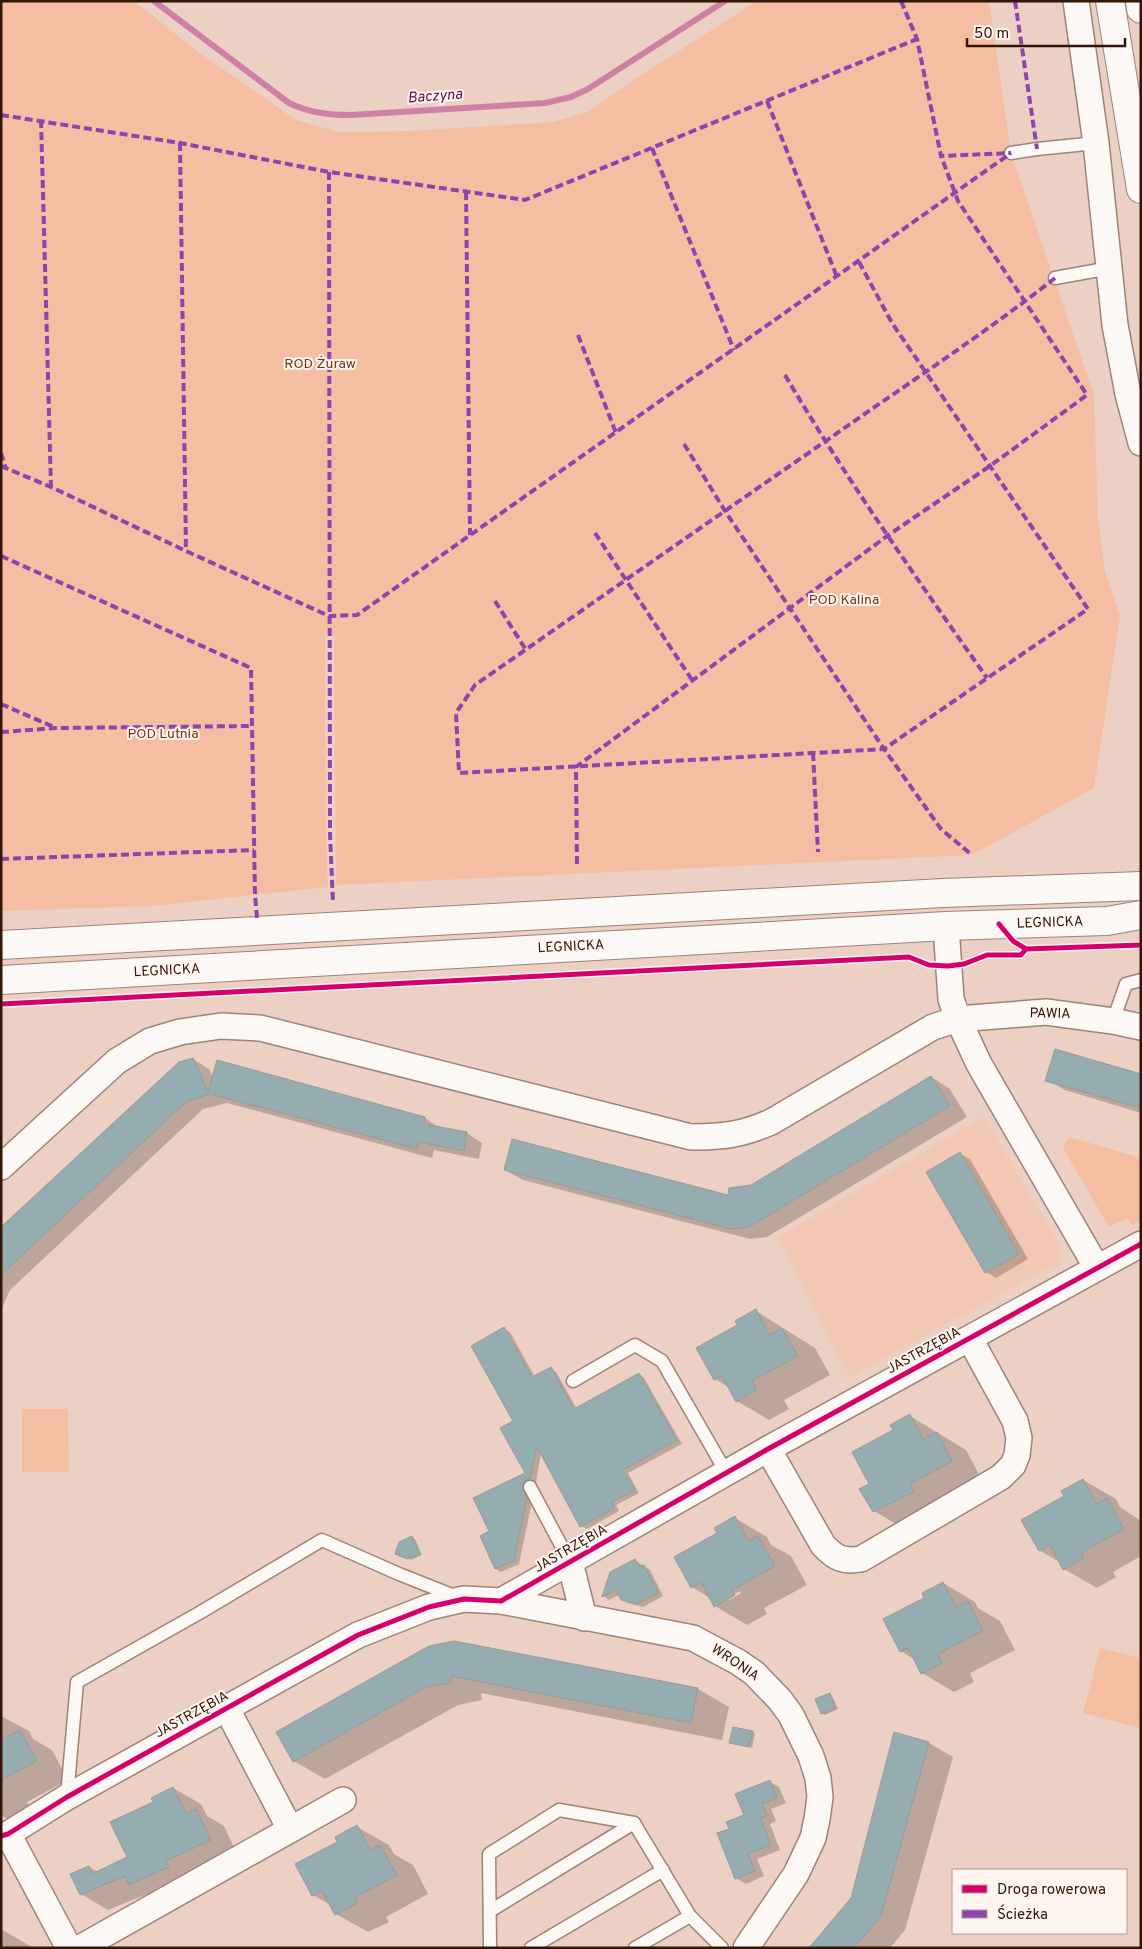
<svg xmlns="http://www.w3.org/2000/svg" width="1142" height="1949" viewBox="0 0 1142 1949" font-family="Overpass,sans-serif">
	<rect width="100%" height="100%" fill="#ebd0c3"/>
	<polygon fill="#f2c8b4" points="984,1117 1061,1248 1059,1262 850,1377 778,1237"/>
	<g fill="#f5bea3">
		<polygon points="1,1 134,1 197,51 296,120 339,132 409,131 553,122 588,112 635,79 757,1 989,1 1011,153 1094,395 1098,519 1105,571 1120,616 1094,788 972,855 336,885 334,640 338,637 325,634 326,834 328,887 151,906 1,911"/>
		<polygon points="1069,1137 1141,1158 1141,1220 1132,1225 1127,1218 1109,1227 1063,1148"/>
		<polygon points="22,1409 68,1409 69,1472 22,1472"/>
		<polygon points="1100,1648 1141,1658 1141,1728 1083,1713"/>
	</g>
	<g fill="#0003" fill-rule="evenodd">
		<polygon points="193,1059 209,1069 213,1078 218,1062 425,1118 440,1128 467,1133 482,1143 479,1159 434,1150 432,1158 227,1103 203,1109 10,1290 1,1310 1,1229"/>
		<polygon points="1141,1075 1141,1113 1065,1090 1047,1080"/>
		<polygon points="931,1077 949,1088 967,1117 767,1237 750,1239 523,1180 505,1170 730,1197 751,1186"/>
		<polygon points="960,1154 970,1159 1028,1259 996,1278 986,1272 928,1173"/>
		<polygon points="756,1311 815,1348 830,1375 784,1400 789,1409 769,1420 737,1401 730,1388 715,1379 739,1326"/>
		<polygon points="504,1329 510,1332 535,1377 551,1369 556,1372 577,1409 639,1374 644,1378 682,1444 628,1473 639,1493 616,1505 619,1511 587,1529 581,1526 541,1453 536,1482 531,1483 532,1502 519,1564 501,1572 496,1569 491,1532 527,1474 514,1421"/>
		<polygon points="910,1416 966,1450 981,1478 903,1528 874,1511 871,1484 895,1431"/>
		<polygon points="1083,1480 1116,1499 1120,1507 1141,1521 1141,1556 1113,1572 1116,1577 1097,1588 1064,1569 1061,1563 1039,1550 1066,1497"/>
		<path d="M735,1518l32,19 4,8 20,11 16,29 -43,23 3,6 -20,11 -32,-19 -5,-8 -18,-11 26,-53zM740,1591l1,2 -12,7 -2,-2z"/>
		<polygon points="412,1537 415,1539 422,1555 411,1560 396,1553"/>
		<polygon points="635,1560 650,1570 663,1596 643,1607 628,1603 622,1599 619,1595 609,1600 604,1596 611,1573"/>
		<polygon points="943,1583 975,1602 978,1608 1000,1621 1015,1650 970,1673 974,1682 954,1692 922,1673 915,1660 901,1651 926,1599"/>
		<polygon points="429,1647 698,1689 729,1707 722,1740 481,1693 482,1700 458,1705 325,1779 294,1761 278,1733"/>
		<polygon points="830,1694 832,1696 838,1709 825,1715 822,1713"/>
		<polygon points="1,1716 29,1731 33,1739 52,1750 68,1780 27,1802 30,1808 9,1820 1,1815"/>
		<polygon points="752,1732 755,1733 752,1748 731,1743"/>
		<polygon points="895,1734 929,1743 953,1757 905,1930 890,1948 810,1948 852,1898"/>
		<polygon points="770,1782 779,1787 786,1803 771,1809 776,1821 770,1824 780,1850 757,1859 764,1876 746,1884 736,1878 730,1829 746,1816"/>
		<polygon points="173,1788 201,1804 207,1816 224,1826 238,1856 157,1900 147,1894 108,1910 81,1894 89,1867 98,1872 128,1858 155,1803"/>
		<polygon points="357,1827 389,1845 394,1854 413,1865 428,1894 386,1917 389,1922 368,1932 336,1914 332,1906 313,1895 339,1842"/>
		<polygon points="1,1929 30,1946 31,1948 1,1948"/>
	</g>
	<g fill="none" stroke-linecap="round" stroke-linejoin="round">
		<path stroke="#ce81a4" stroke-width="6" d="M154,1l135,102c21,10 40,12 62,12l194,-12 26,-6 17,-8 137,-88"/>
	</g>
	<g fill="#95acb0" stroke="#979a9a">
		<polygon points="1055,1049 1141,1074 1141,1108 1045,1081"/>
		<polygon points="193,1058 208,1091 217,1060 425,1117 424,1124 467,1132 464,1151 419,1142 417,1149 210,1094 187,1101 1,1275 1,1227 179,1062"/>
		<polygon points="931,1076 950,1106 749,1227 731,1229 504,1170 512,1139 728,1195 729,1188 751,1185"/>
		<polygon points="960,1152 1019,1254 985,1273 926,1172"/>
		<polygon points="756,1309 769,1335 782,1328 798,1356 752,1381 757,1390 736,1402 722,1376 714,1380 696,1348 737,1325 735,1321"/>
		<polygon points="504,1327 532,1377 551,1367 574,1409 639,1373 677,1440 623,1470 635,1490 612,1502 614,1508 580,1527 537,1447 530,1479 526,1480 522,1486 527,1498 514,1561 495,1569 480,1536 489,1531 473,1498 525,1473 500,1428 513,1421 471,1346"/>
		<polygon points="910,1414 923,1439 937,1432 952,1461 910,1484 914,1492 873,1512 859,1489 869,1484 852,1452 893,1430 890,1425"/>
		<polygon points="1083,1479 1097,1504 1107,1498 1124,1529 1081,1553 1084,1558 1063,1570 1050,1545 1039,1551 1021,1520 1064,1496 1061,1491"/>
		<polygon points="735,1516 748,1541 758,1536 775,1566 732,1590 735,1595 714,1607 701,1582 691,1588 674,1557 717,1533 714,1528"/>
		<polygon points="412,1536 420,1554 407,1559 395,1554 399,1542"/>
		<polygon points="635,1559 640,1567 644,1565 658,1593 636,1604 621,1600 616,1590 602,1597 610,1572"/>
		<polygon points="943,1582 956,1607 968,1601 983,1631 938,1654 942,1663 921,1674 908,1648 900,1652 883,1619 924,1598 922,1593"/>
		<polygon points="454,1641 698,1688 691,1723 451,1676 451,1683 426,1687 293,1762 276,1732 429,1646"/>
		<polygon points="830,1693 836,1708 821,1714 815,1699"/>
		<polygon points="733,1727 753,1731 749,1747 729,1743"/>
		<polygon points="20,1730 37,1761 1,1780 1,1740"/>
		<polygon points="894,1732 929,1742 881,1916 854,1948 809,1948 851,1898"/>
		<polygon points="770,1780 777,1798 762,1804 767,1816 761,1818 771,1845 748,1854 755,1871 735,1879 717,1833 729,1829 726,1822 744,1815 735,1794"/>
		<polygon points="173,1787 186,1813 196,1809 211,1840 166,1861 169,1867 129,1885 125,1876 80,1895 70,1874 89,1866 92,1874 127,1857 110,1822 153,1802 151,1798"/>
		<polygon points="357,1825 370,1850 380,1845 397,1875 354,1898 357,1903 335,1915 322,1891 312,1896 295,1864 337,1842 335,1837"/>
	</g>
	<g fill="none" stroke-linecap="round" stroke-linejoin="round">
		<g stroke="#9d8476" stroke-width="15">
			<g id="lane">
				<polyline points="1011,153 1037,149 1096,143"/>
				<polyline points="1055,278 1110,268"/>
				<polyline points="1113,1021 1126,984 1141,980"/>
				<polyline points="573,1381 635,1345 662,1361 726,1472"/>
				<polyline points="530,1487 570,1562"/>
				<polyline points="67,1797 77,1682 201,1612 322,1540 399,1574 457,1597"/>
				<polyline points="490,1911 634,1823"/>
				<polyline points="490,1948 489,1854 559,1810 634,1823 690,1916 722,1948"/>
				<polyline points="531,1948 663,1870"/>
				<polyline points="635,1948 690,1916"/>
			</g>
		</g>
		<g stroke="#9d8476" stroke-width="28">
			<g id="street">
				<polyline points="1076,1 1096,143 1115,325 1128,394 1141,443"/>
				<polyline points="946,926 951,999 958,1019 979,1064 1097,1268"/>
				<path d="M1,1167l116,-106 33,-20 30,-9 41,-6 39,2 431,109c32,0 50,-2 80,-15l162,-95 25,-8 88,-7 67,9 28,6"/>
				<path d="M768,1449l55,96c12,13 20,17 38,14l140,-82 12,-12 4,-10 2,-17 -4,-17 -45,-82"/>
				<polyline points="570,1562 584,1618"/>
				<polyline points="501,1601 693,1638 738,1662 754,1673 780,1700 791,1715 811,1756 818,1778 820,1797 817,1819 813,1838 796,1874 746,1948"/>
				<polyline points="227,1709 290,1829"/>
				<polyline points="8,1834 69,1948"/>
				<polyline points="1,1836 8,1834 67,1797 358,1635 429,1607 464,1599 501,1601 768,1449 1141,1244"/>
				<polyline points="80,1948 343,1800"/>
			</g>
		</g>
		<g stroke="#9d8476" stroke-width="30">
			<g id="secondary">
				<polyline points="1110,1 1141,189"/>
				<polyline points="1140,1 1141,9"/>
				<polyline points="1,945 943,893 1141,886"/>
				<polyline points="1,980 946,926 1107,921 1141,915"/>
			</g>
		</g>
		<use href="#lane" stroke="#fcf8f6" stroke-width="12"/>
		<use href="#street" stroke="#fcf8f6" stroke-width="25"/>
		<use href="#secondary" stroke="#fcf8f6" stroke-width="28"/>
		<g stroke="#8e44ad" stroke-width="4" stroke-dasharray="8 4" stroke-linecap="butt">
			<polyline points="901,1 917,39 941,156 1011,153"/>
			<polyline points="1015,1 1037,149"/>
			<polyline points="767,101 837,277"/>
			<polyline points="1,115 180,143 329,172 525,200 917,39"/>
			<polyline points="41,120 51,487"/>
			<polyline points="180,143 186,551"/>
			<polyline points="652,148 734,350"/>
			<polyline points="329,172 330,834 333,903"/>
			<polyline points="466,192 470,535"/>
			<path d="M859,262l33,61 196,286 -204,140 -425,24 -3,-60 19,-28c119,-83 238,-166 358,-249 74,-52 151,-102 222,-158"/>
			<polyline points="578,335 616,433"/>
			<path d="M785,375c62,105 132,204 202,303"/>
			<polyline points="684,444 725,511 884,749 941,829 972,855"/>
			<polyline points="1,453 6,469"/>
			<polyline points="1,466 51,487 186,551 329,616 357,615 1011,153"/>
			<polyline points="595,533 692,680"/>
			<polyline points="1,556 251,668 255,895 257,918"/>
			<polyline points="495,601 526,650"/>
			<polyline points="1,704 56,728"/>
			<polyline points="1,732 57,728 252,726"/>
			<polyline points="813,753 818,852"/>
			<polyline points="1,859 254,850"/>
			<polyline points="577,864 576,767 887,536 990,466 1087,395 958,201 941,156"/>
		</g>
		<g stroke="#fef5f1" stroke-width="8">
			<g id="cycleway">
				<polyline points="999,924 1013,941 1026,949 1141,945"/>
				<polyline points="1,1004 909,957 929,965 948,966 964,964 987,955 1021,955 1026,949"/>
				<polyline points="1,1836 8,1834 67,1797 358,1635 429,1607 464,1599 501,1601 768,1449 1141,1244"/>
			</g>
		</g>
		<use href="#cycleway" stroke="#d6006c" stroke-width="5"/>
	</g>
	<g text-anchor="middle" dominant-baseline="central" stroke-width="4" stroke-linejoin="round" paint-order="stroke">
		<g font-size="14" fill="#76350f" stroke="#fef5f1">
			<text x="320" y="364">ROD Żuraw</text>
			<text x="844" y="600">POD Kalina</text>
			<text x="163" y="734">POD Lutnia</text>
		</g>
		<g font-size="14" fill="#341607" stroke="#fef5f1">
			<text transform="translate(1050 923) rotate(-2)">LEGNICKA</text>
			<text transform="translate(571 947) rotate(-3)">LEGNICKA</text>
			<text transform="translate(167 971) rotate(-3)">LEGNICKA</text>
			<text transform="translate(1050 1014) rotate(1)">PAWIA</text>
			<text transform="translate(924 1351) rotate(-29)">JASTRZĘBIA</text>
			<text transform="translate(571 1549) rotate(-30)">JASTRZĘBIA</text>
			<text transform="translate(735 1663) rotate(34)">WRONIA</text>
			<text transform="translate(192 1715) rotate(-29)">JASTRZĘBIA</text>
		</g>
		<g font-size="15" font-style="italic" fill="#690d49" stroke="#fef5f1">
			<text transform="translate(435 97) rotate(-4)">Baczyna</text>
		</g>
	</g>
	<rect width="1142" height="1949" fill="none" stroke="#341607" stroke-width="5"/>
	<rect x="952" y="1869" width="175" height="65" fill="#fef5f1" stroke="#ad9c93"/>
	<rect x="962" y="1885" width="25" height="8" fill="#d6006c" stroke="#ad9c93"/>
	<text x="997" y="1894" font-size="15" fill="#341607">Droga rowerowa</text>
	<rect x="962" y="1910" width="25" height="8" fill="#8e44ad" stroke="#ad9c93"/>
	<text x="997" y="1919" font-size="15" fill="#341607">Ścieżka</text>
	<path d="M967 38v8h158v-8" fill="none" stroke="#341607" stroke-width="2.5"/>
	<text x="974" y="38" font-size="15" fill="#341607" stroke="#fef5f1" stroke-width="4" paint-order="stroke">50 m</text>
</svg>
